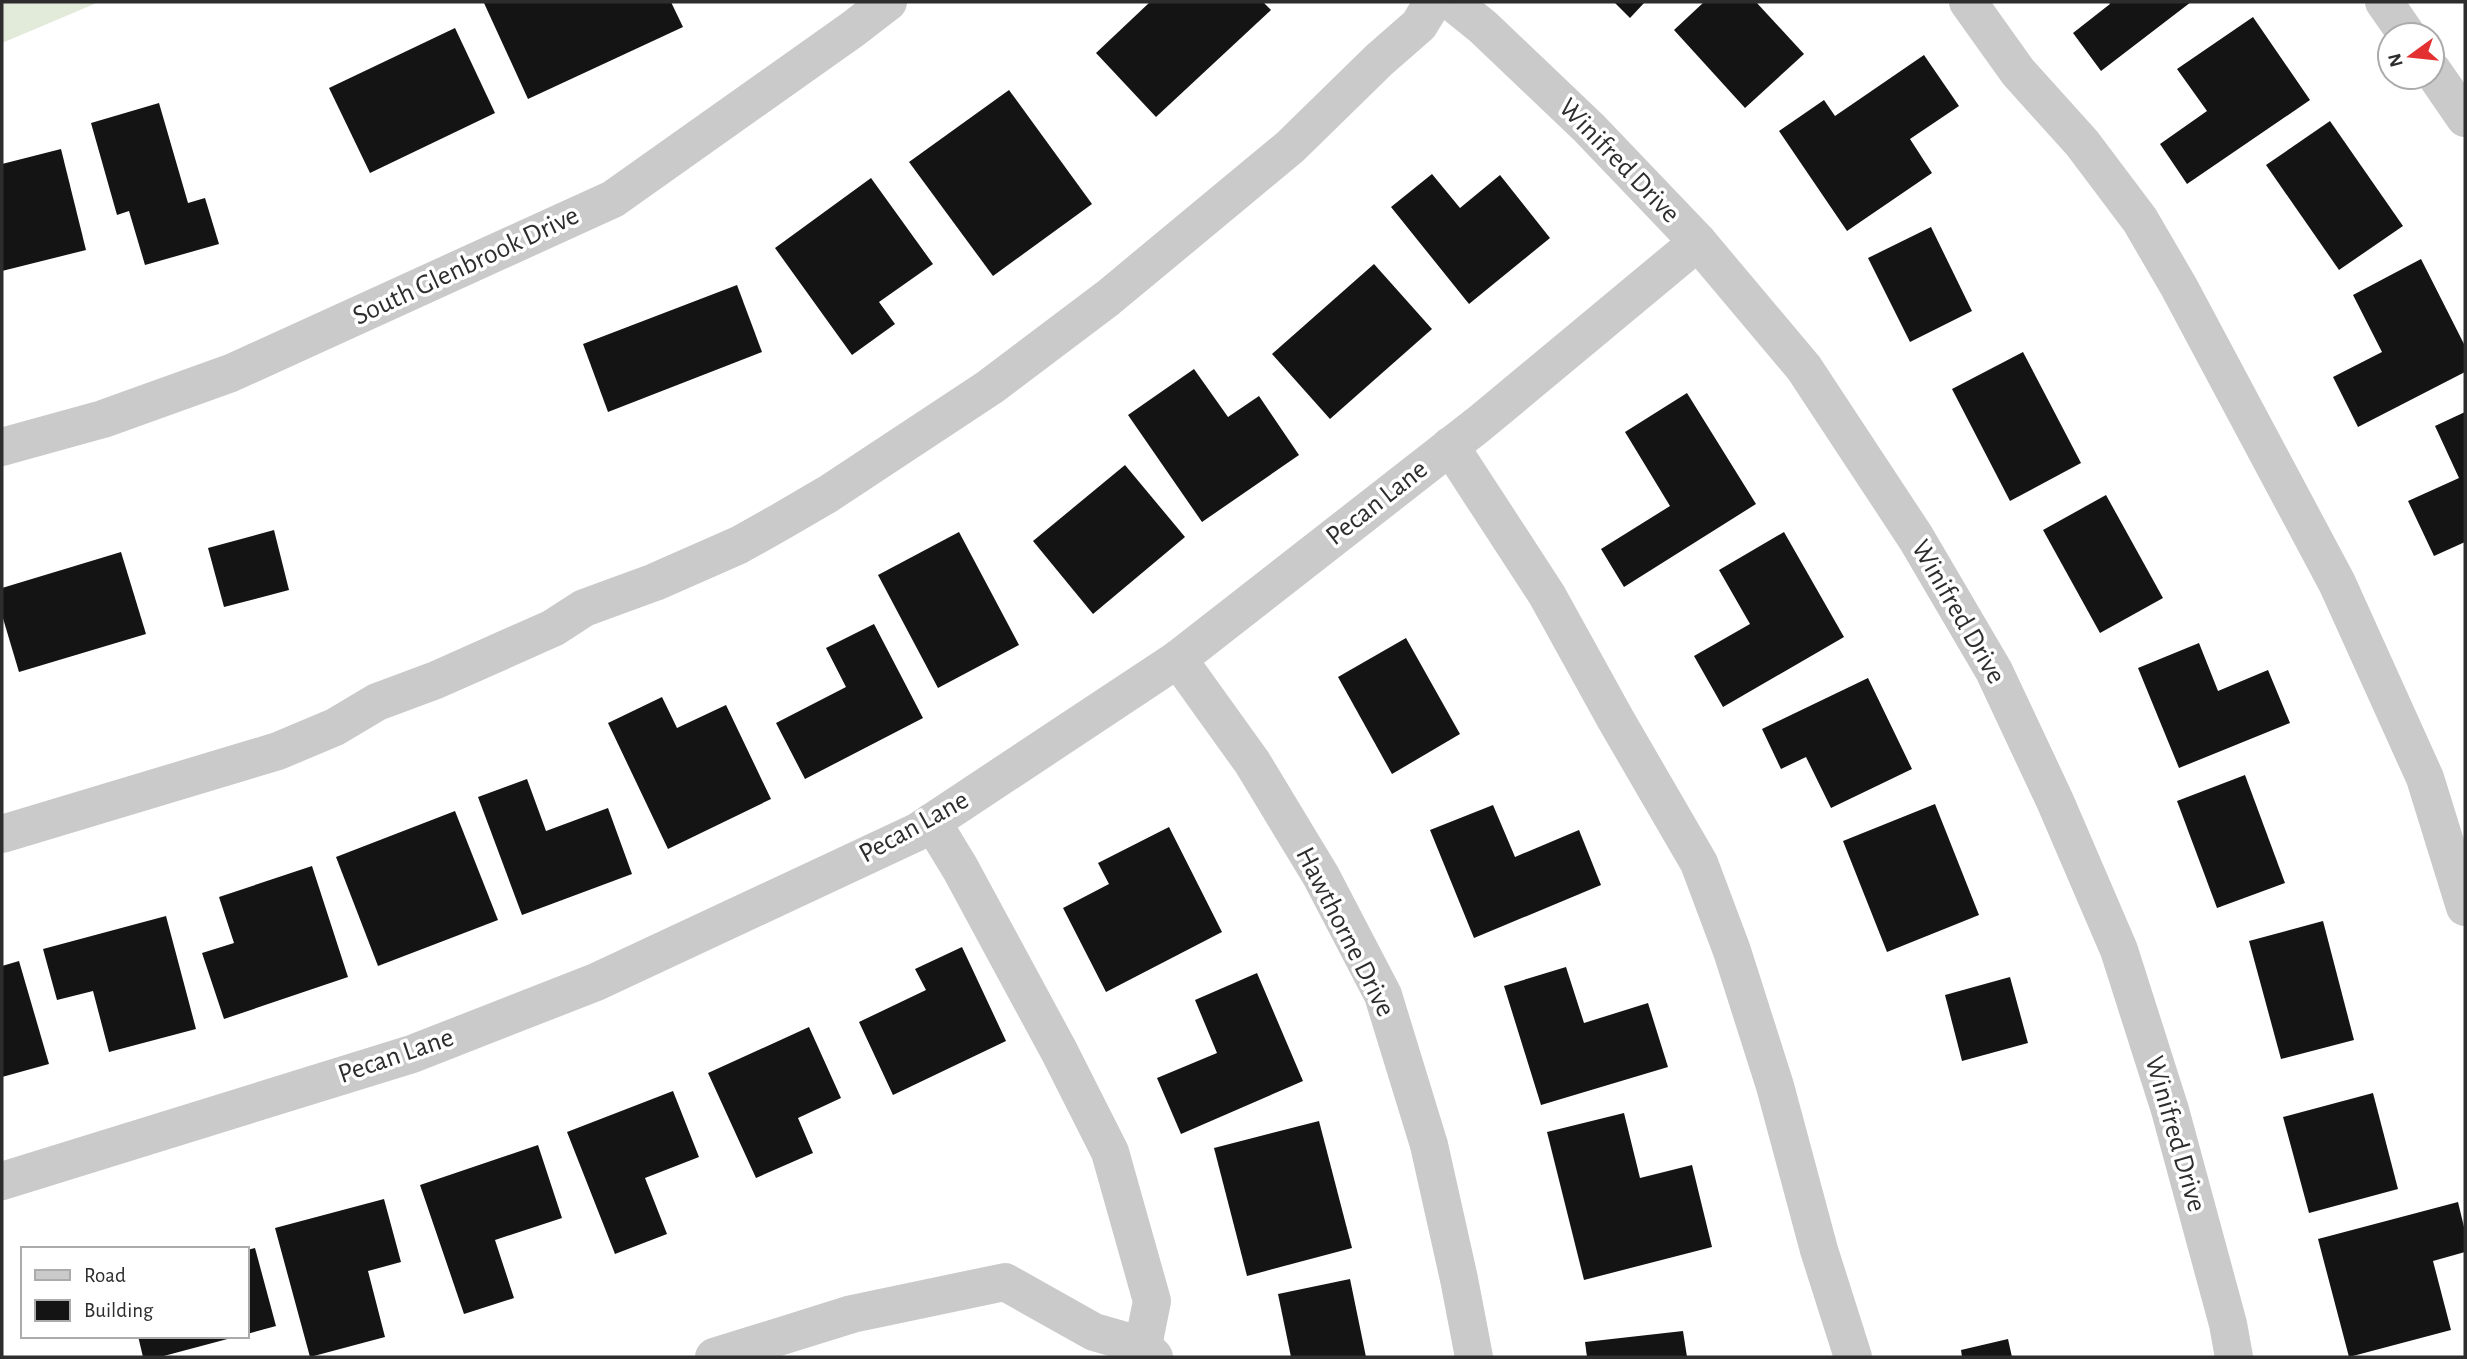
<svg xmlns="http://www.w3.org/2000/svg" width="2467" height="1359" viewBox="0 0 2467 1359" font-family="'Alegreya Sans',sans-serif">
	<rect width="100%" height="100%" fill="#fff"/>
	<polygon fill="#e2eada" points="2,2 99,2 2,43"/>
	<g fill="#141414">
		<polygon points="671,2 683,27 528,99 484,3"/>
		<polygon points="1150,2 1263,2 1271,10 1156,117 1096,53"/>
		<polygon points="1614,2 1645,2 1630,18"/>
		<polygon points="1704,2 1756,2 1804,54 1745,108 1674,30"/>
		<polygon points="2109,2 2191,2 2101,71 2073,33 2110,4"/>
		<polygon points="2253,17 2310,100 2187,184 2160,144 2207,111 2177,69"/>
		<polygon points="455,28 495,113 370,173 329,88"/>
		<polygon points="1924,55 1959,106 1910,139 1932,173 1847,231 1779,131 1824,100 1835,116"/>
		<polygon points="1009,90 1092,204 993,276 909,162"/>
		<polygon points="159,103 188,203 205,198 219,244 145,265 129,211 117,215 91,123"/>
		<polygon points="2330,121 2403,226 2339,270 2266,165"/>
		<polygon points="61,149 86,250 2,271 2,164"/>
		<polygon points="1432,174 1460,208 1500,175 1550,238 1469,304 1391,207"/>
		<polygon points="871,178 933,264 879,302 895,324 852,355 775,248"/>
		<polygon points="1931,227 1972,311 1910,342 1868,258"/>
		<polygon points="2421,259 2465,346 2465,372 2358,427 2333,377 2382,352 2353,295"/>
		<polygon points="1374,264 1432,329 1330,419 1272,354"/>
		<polygon points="737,285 762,352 608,412 583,344"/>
		<polygon points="2023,352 2081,463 2010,501 1952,389"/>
		<polygon points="1194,369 1228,417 1259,396 1299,455 1202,522 1128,415"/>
		<polygon points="1687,393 1756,504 1624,587 1601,549 1670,506 1625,432"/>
		<polygon points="2465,412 2465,542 2434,556 2408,501 2459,478 2435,426"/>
		<polygon points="1125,465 1185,537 1093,614 1033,541"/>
		<polygon points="2106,495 2163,598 2100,633 2043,530"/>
		<polygon points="274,530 289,590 224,607 208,548"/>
		<polygon points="959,532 1019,645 938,688 878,575"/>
		<polygon points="1784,532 1844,637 1723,707 1694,656 1750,624 1719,570"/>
		<polygon points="121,552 146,634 19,672 2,615 2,588"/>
		<polygon points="874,624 923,718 805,779 776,723 846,687 826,648"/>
		<polygon points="1406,638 1460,734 1392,774 1338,677"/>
		<polygon points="2199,643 2218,691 2268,670 2290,723 2179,768 2138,668"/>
		<polygon points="1868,678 1912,769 1831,808 1806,757 1781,769 1762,729"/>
		<polygon points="662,697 677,728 726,705 771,799 668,849 608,723"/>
		<polygon points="2245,775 2285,883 2217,908 2177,801"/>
		<polygon points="527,779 546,831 608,808 632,874 522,915 478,797"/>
		<polygon points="1935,804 1979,915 1887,952 1843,841"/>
		<polygon points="1493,805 1515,857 1579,830 1601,885 1474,938 1430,830"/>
		<polygon points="455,811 498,920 378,966 336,857"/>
		<polygon points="1169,827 1222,932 1106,992 1063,908 1109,884 1098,863"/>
		<polygon points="312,866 348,977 224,1019 202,953 234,943 219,897"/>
		<polygon points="166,916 196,1029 109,1052 93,991 57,1000 43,949"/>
		<polygon points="2323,921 2354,1040 2281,1059 2249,941"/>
		<polygon points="962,947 1006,1041 893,1095 859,1022 926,990 915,969"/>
		<polygon points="19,961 49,1064 2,1077 2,966"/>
		<polygon points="1566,967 1584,1023 1648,1003 1668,1067 1541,1105 1504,986"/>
		<polygon points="1257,973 1303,1081 1181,1134 1157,1078 1217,1053 1195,1000"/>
		<polygon points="2010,977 2028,1043 1962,1061 1945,995"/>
		<polygon points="809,1027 841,1098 798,1118 813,1153 756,1178 708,1073"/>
		<polygon points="673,1091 699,1157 645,1178 667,1234 615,1254 567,1132"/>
		<polygon points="2373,1093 2398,1189 2309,1213 2283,1117"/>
		<polygon points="1624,1113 1640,1178 1692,1165 1712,1247 1584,1280 1547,1132"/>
		<polygon points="1319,1121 1352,1248 1247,1276 1214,1148"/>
		<polygon points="538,1145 562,1218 495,1240 514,1298 464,1314 420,1185"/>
		<polygon points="384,1199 401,1262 368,1271 385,1337 310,1357 275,1228"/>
		<polygon points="2458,1202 2465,1231 2465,1252 2433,1261 2451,1330 2349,1357 2318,1239"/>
		<polygon points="255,1248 276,1326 247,1334 247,1250"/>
		<polygon points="1350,1279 1366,1357 1291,1357 1278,1294"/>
		<polygon points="1683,1331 1687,1357 1587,1357 1585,1342"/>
		<polygon points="138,1336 235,1336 235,1337 160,1357 143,1357"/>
		<polygon points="2008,1339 2012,1357 1962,1357 1961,1350"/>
	</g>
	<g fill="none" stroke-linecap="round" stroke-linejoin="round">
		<g stroke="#cacaca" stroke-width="38">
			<polyline points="1452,2 1483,27 1589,128 1698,242 1804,368 1916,538 1994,671 2055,801 2119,950 2170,1110 2228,1324 2234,1357"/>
			<polyline points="1968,2 2018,72 2082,143 2140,220 2179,287 2337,583 2425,778 2465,907"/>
			<polyline points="2384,2 2407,35"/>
			<polyline points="2432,70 2465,118"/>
			<polyline points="1450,446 1547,595 1616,720 1699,863 1732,951 1775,1086 1819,1250 1853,1357"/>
			<polyline points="2,447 103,419 231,373 613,199 853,29 888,2"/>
			<polyline points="1178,659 1252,762 1321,876 1383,995 1429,1145 1459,1279 1474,1357"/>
			<polyline points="932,822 960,868 1059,1051 1110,1152 1152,1301 1143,1346"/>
			<polyline points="2,834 278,751 335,727 377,702 436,680 553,628 584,608 655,582 739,545 780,522 828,494 990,387 1108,298 1290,147 1379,60 1419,25 1433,2"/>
			<polyline points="2,1181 412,1054 596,982 917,832 1178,659 1479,424 1698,242"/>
			<polyline points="714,1357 852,1314 1005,1282 1094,1332 1143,1346 1154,1357"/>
		</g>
	</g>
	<g text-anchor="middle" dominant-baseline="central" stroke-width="7" stroke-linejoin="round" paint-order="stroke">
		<g font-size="28" fill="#2d2d2d" stroke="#fff">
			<text transform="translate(1619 161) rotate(46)">Winifred Drive</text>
			<text transform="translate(466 266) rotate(-25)">South Glenbrook Drive</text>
			<text transform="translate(1377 503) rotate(-38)">Pecan Lane</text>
			<text transform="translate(1958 612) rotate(60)">Winifred Drive</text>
			<text transform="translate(914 827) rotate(-29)">Pecan Lane</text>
			<text transform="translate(1345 932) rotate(63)">Hawthorne Drive</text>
			<text transform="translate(396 1056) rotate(-19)">Pecan Lane</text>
			<text transform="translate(2175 1134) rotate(74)">Winifred Drive</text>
		</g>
	</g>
	<rect width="2467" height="1359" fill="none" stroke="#2d2d2d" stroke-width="7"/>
	<rect x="21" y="1247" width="228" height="91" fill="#ffffff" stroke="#ababab" stroke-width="2"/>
	<rect x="35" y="1270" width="35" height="10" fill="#cacaca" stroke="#ababab" stroke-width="2"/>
	<text x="84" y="1282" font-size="21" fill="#2d2d2d">Road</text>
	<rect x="35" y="1300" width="35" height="21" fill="#141414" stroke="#ababab" stroke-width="2"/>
	<text x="84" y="1317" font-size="21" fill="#2d2d2d">Building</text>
	<g transform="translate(2411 56) rotate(255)"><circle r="33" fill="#ffffff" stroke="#ababab" stroke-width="2"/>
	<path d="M0-5L12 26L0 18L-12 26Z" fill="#e23130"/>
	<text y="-10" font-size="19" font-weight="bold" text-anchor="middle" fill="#2d2d2d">N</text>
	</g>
</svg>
